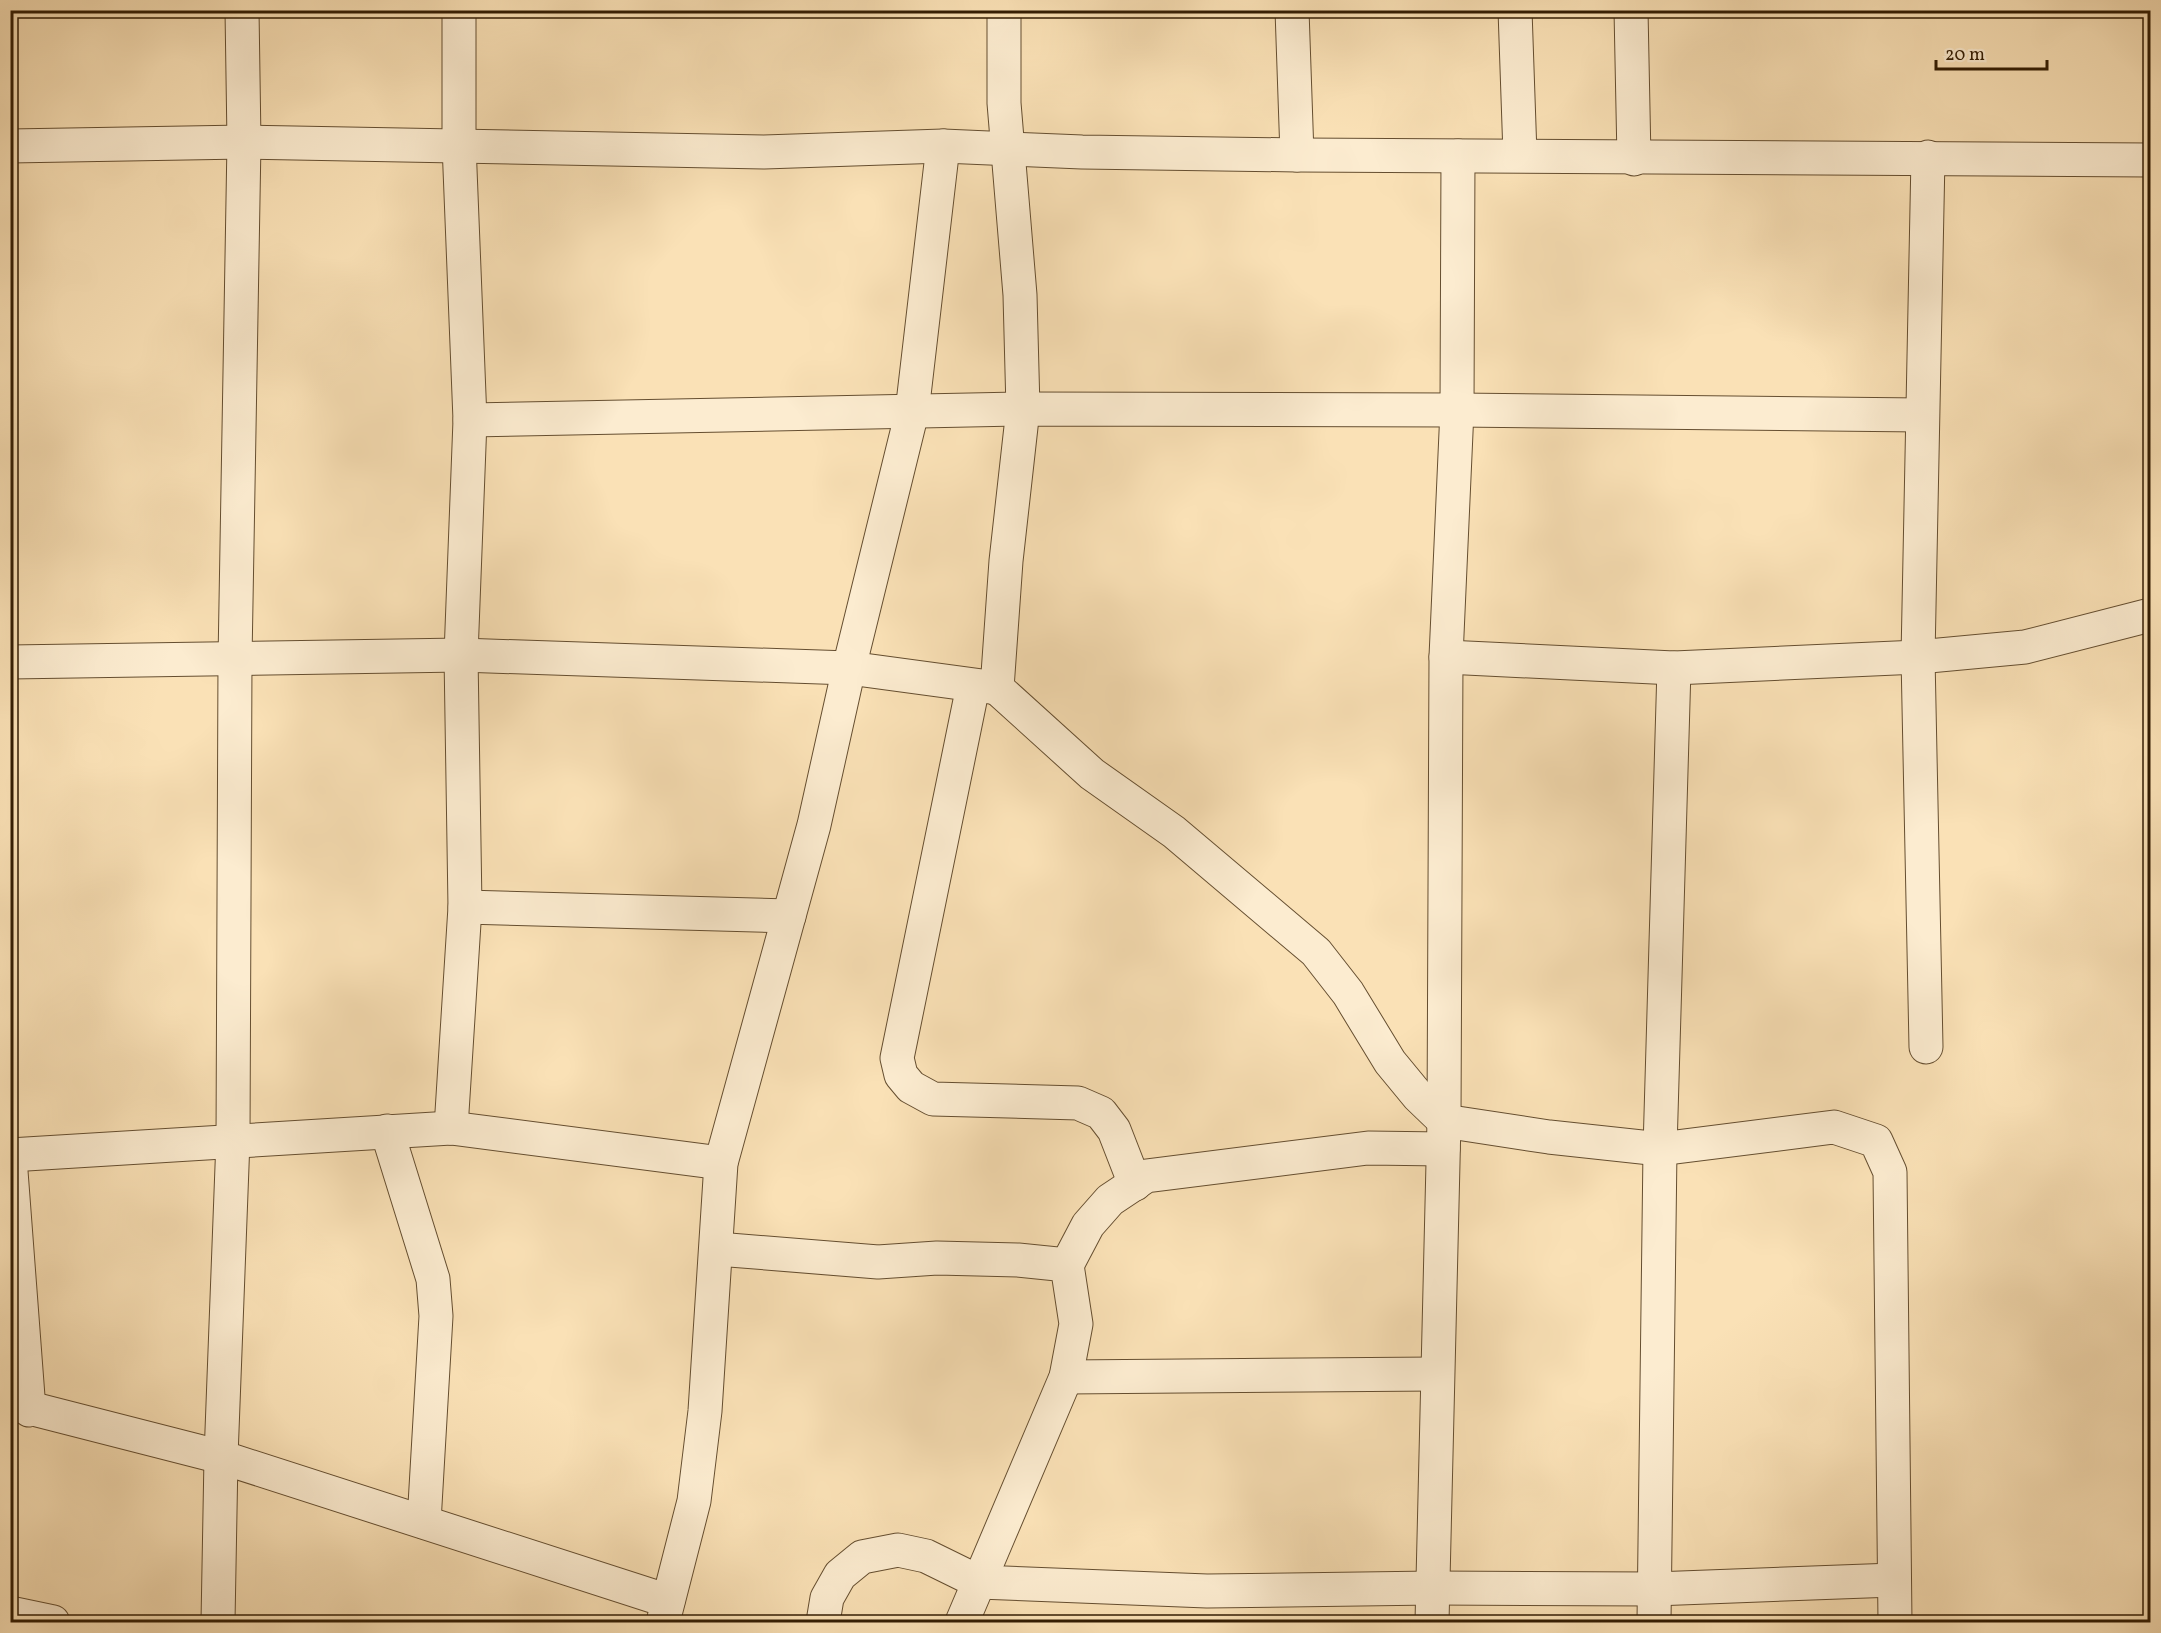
<svg xmlns="http://www.w3.org/2000/svg" width="2161" height="1633" viewBox="0 0 2161 1633" font-family="Vollkorn,serif">
	<rect width="100%" height="100%" fill="#fae1b6"/>
	<filter id="stains"><feTurbulence type="fractalNoise" baseFrequency=".00333" numOctaves="4"/><feColorMatrix values="0 0 0 0 .2 0 0 0 0 .09 0 0 0 0 .02 0 0 0 .5 -.17"/></filter>
	<radialGradient id="worn" r=".72"><stop offset=".6" stop-color="#630" stop-opacity="0"/><stop offset="1" stop-color="#630" stop-opacity=".3"/></radialGradient>
	<g fill="none" stroke-linecap="round" stroke-linejoin="round">
		<g stroke="#654e30" stroke-width="35">
			<g id="minor">
				<polyline points="1004,10 1004,103 1020,295 1023,409 1006,561 997,688 1092,774 1174,832 1316,952 1348,993 1390,1062 1418,1096 1444,1121 1549,1137 1660,1149 1834,1127 1876,1141 1890,1172 1895,1622"/>
				<polyline points="1292,10 1297,155"/>
				<polyline points="1515,10 1520,155"/>
				<polyline points="1631,10 1634,159"/>
				<polyline points="470,420 1023,409 1457,410 1922,415"/>
				<polyline points="1446,657 1674,668 1918,657 2025,647 2150,615"/>
				<polyline points="10,662 461,655 849,668 997,688"/>
				<polyline points="973,686 897,1058 901,1075 911,1087 933,1099 1078,1103 1101,1113 1114,1130 1135,1184"/>
				<polyline points="465,907 789,916"/>
				<polyline points="1926,1047 1918,657 1928,157"/>
				<polyline points="451,1128 465,907 461,655 470,420 459,144 459,10"/>
				<polyline points="387,1131 433,1279 436,1316 424,1522"/>
				<polyline points="10,1155 451,1128 721,1163"/>
				<polyline points="10,1158 29,1410"/>
				<polyline points="717,1249 878,1262 937,1258 1018,1260 1067,1265 1076,1324 1066,1377 962,1622"/>
				<polyline points="1067,1265 1088,1225 1110,1200 1146,1176 1368,1148 1443,1149"/>
				<polyline points="1066,1377 1436,1374"/>
				<polyline points="10,1403 221,1457 668,1601"/>
				<polyline points="10,1613 53,1622"/>
				<polyline points="218,1622 221,1457 233,1140 235,660 244,142 242,10"/>
				<polyline points="663,1622 694,1501 705,1411 721,1163 814,825 849,668 912,412 943,146"/>
				<polyline points="823,1622 827,1598 840,1575 862,1557 898,1550 926,1556 979,1582 1207,1591 1433,1588 1654,1589 1894,1580"/>
				<polyline points="1432,1622 1444,1121 1446,657 1457,410 1458,156"/>
				<polyline points="1654,1622 1660,1149 1674,668"/>
			</g>
		</g>
		<g stroke="#654e30" stroke-width="35">
			<polyline id="tertiary" points="10,146 244,142 764,152 943,146 1082,152 1297,155 2150,160"/>
		</g>
		<use href="#minor" stroke="#fcecd0" stroke-width="33"/>
		<use href="#tertiary" stroke="#fcecd0" stroke-width="33"/>
	</g>
	<rect width="2161" height="1633" fill="none" stroke="#fae1b6" stroke-width="36"/>
	<rect x="12" y="12" width="2137" height="1609" fill="none" stroke="#331d03" stroke-width="3"/>
	<rect x="18" y="18" width="2125" height="1597" fill="none" stroke="#331d03" stroke-width="1.5"/>
	<path d="M1936 60v9h111v-9" fill="none" stroke="#331d03" stroke-width="3"/>
	<text x="1945" y="60" font-size="18" fill="#331d03" stroke="#fcecd0" stroke-width="4.5" paint-order="stroke">20 m</text>
	<rect width="100%" height="100%" filter="url(#stains)"/>
	<rect width="100%" height="100%" fill="url(#worn)"/>
</svg>
